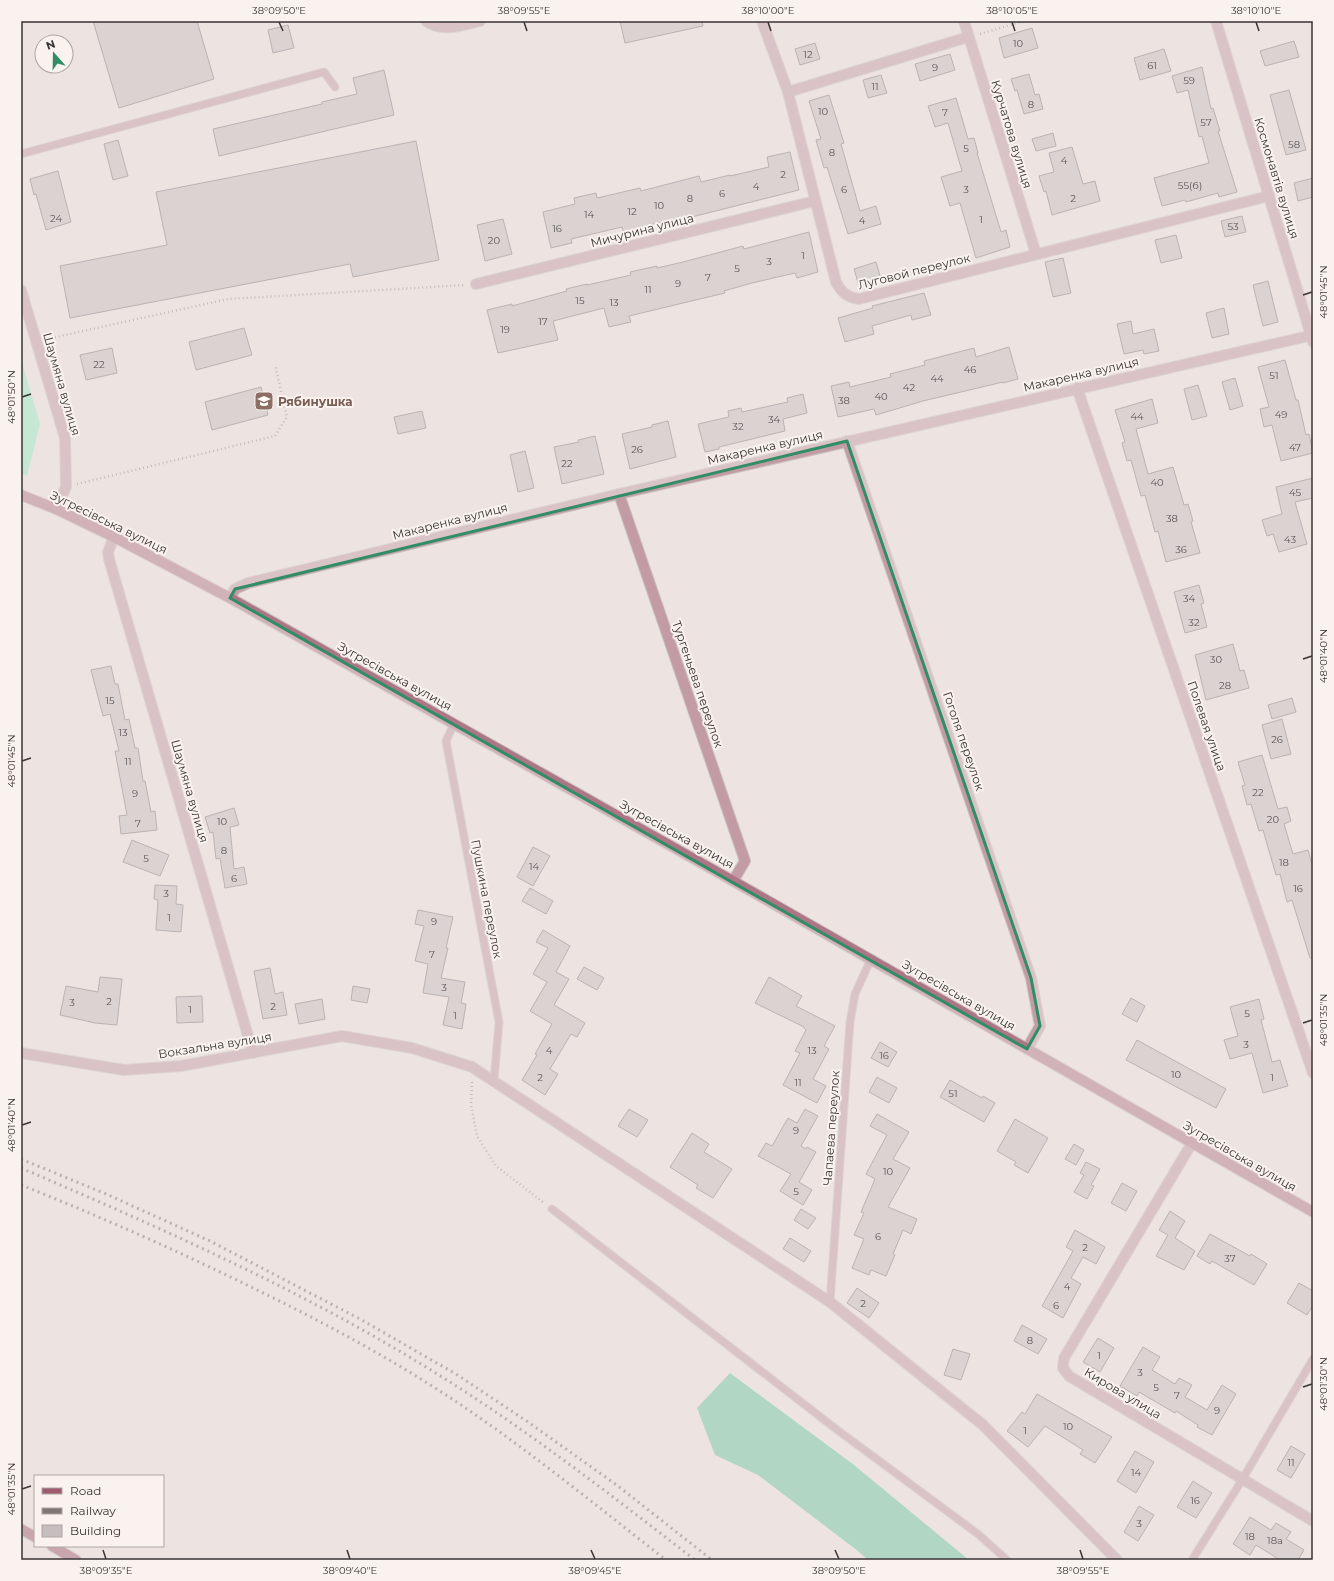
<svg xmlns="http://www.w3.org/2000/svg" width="1334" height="1581" viewBox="0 0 1334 1581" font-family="Montserrat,sans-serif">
	<rect width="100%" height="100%" fill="#ede4e1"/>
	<polygon fill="#94ebc4" points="21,359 40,424 27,476 21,473"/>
	<polygon fill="#68c69f" points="730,1373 854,1465 969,1560 868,1560 858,1551 758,1475 715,1455 697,1408"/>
	<g fill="#c6bdbf" stroke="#7e7678">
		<polygon points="93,21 197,21 214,79 119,108"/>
		<polygon points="620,21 702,21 703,26 625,43"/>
		<polygon points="288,25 294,48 273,53 268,30"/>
		<polygon points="1032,28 1038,48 1004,58 999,38"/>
		<polygon points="1294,41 1299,57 1265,66 1260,51"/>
		<polygon points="815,43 820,59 800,65 795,49"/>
		<polygon points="1164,49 1171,71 1140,80 1134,58"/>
		<polygon points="950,54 955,70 920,81 915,64"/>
		<polygon points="1202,67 1211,109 1213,108 1220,131 1218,131 1237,192 1219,197 1218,193 1186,202 1185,200 1162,206 1154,178 1209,163 1202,136 1199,137 1188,90 1177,93 1172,76"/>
		<polygon points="384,70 394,115 219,156 213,129 322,104 322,102 357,94 353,78"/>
		<polygon points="1029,74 1035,95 1039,94 1043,109 1024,114 1017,90 1015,91 1011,79"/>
		<polygon points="881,75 887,93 868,98 863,80"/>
		<polygon points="1289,90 1306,150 1286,155 1270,95"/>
		<polygon points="829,95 844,143 841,144 860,211 876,206 881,224 848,234 827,167 824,168 816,140 821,139 809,101"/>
		<polygon points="956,98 968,139 974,138 978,153 977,153 1001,232 1006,230 1010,247 976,258 960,203 950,206 941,177 962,171 948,123 935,127 928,106"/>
		<polygon points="1053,133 1056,146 1036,151 1032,139"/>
		<polygon points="118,140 128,176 113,180 104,144"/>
		<polygon points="416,141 439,260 353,277 350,264 70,318 60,266 167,245 156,192"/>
		<polygon points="1072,147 1083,184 1095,181 1100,201 1052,215 1046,191 1044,192 1039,176 1054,172 1049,153"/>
		<polygon points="790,152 799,190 680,220 679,218 649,225 650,227 624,234 622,227 571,239 572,243 551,248 543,212 575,204 574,198 596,193 597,198 640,188 641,191 699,176 701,182 730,175 730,176 769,167 767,157"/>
		<polygon points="58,171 71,222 46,230 36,194 34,195 30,179"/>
		<polygon points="1313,178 1313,197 1298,201 1294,183"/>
		<polygon points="1242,216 1246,232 1225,237 1221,221"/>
		<polygon points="503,219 512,254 485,261 477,225"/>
		<polygon points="809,232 818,272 797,278 795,273 752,283 724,291 725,293 629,316 631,322 609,327 604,308 553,321 558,340 498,353 487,310 512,304 512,306 567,291 566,289 587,284 587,285 631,275 630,272 657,266 657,268 683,262 743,246 744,249"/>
		<polygon points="1176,235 1182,258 1161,263 1155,240"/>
		<polygon points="1063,258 1071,293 1053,297 1045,262"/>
		<polygon points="876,262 881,279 859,286 854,269"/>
		<polygon points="1268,281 1278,322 1263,326 1253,285"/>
		<polygon points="924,293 931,315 912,320 911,315 872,326 874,334 845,342 838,318 873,308 872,306"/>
		<polygon points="1224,308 1229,334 1212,338 1206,313"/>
		<polygon points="1131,321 1133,334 1154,329 1159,351 1144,354 1143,350 1124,354 1117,324"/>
		<polygon points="244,328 252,355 196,370 189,342"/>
		<polygon points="1009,347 1018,379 1003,383 1003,382 923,401 876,415 874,409 838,417 831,386 849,382 850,387 891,377 890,374 925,365 924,361 974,348 976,357"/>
		<polygon points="112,348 117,373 86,380 80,355"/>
		<polygon points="1285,360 1296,400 1298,400 1306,435 1309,434 1313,453 1281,461 1272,425 1264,427 1260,409 1269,407 1258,367"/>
		<polygon points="1235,378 1243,406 1230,410 1222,382"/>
		<polygon points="1198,385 1207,416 1192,420 1184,389"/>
		<polygon points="261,387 268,415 212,430 205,402"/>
		<polygon points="803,394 807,413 783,419 785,431 719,447 719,449 705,452 698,424 729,417 728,411 741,408 742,412 788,402 787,398"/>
		<polygon points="1152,399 1158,423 1136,429 1148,474 1173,467 1184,505 1188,504 1193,521 1191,522 1200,553 1166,562 1158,531 1155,532 1145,495 1141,496 1131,460 1127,461 1122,443 1125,442 1115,410"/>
		<polygon points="422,411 426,428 398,434 394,417"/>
		<polygon points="668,421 676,457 630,469 622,434 652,427 652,425"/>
		<polygon points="595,436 604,474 562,484 554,447 579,442 578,440"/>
		<polygon points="525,451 534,488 518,492 510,455"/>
		<polygon points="1313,478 1313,498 1295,502 1307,544 1279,552 1273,534 1267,536 1262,520 1282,514 1276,487"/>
		<polygon points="1199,585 1204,603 1201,604 1207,627 1185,633 1174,592"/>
		<polygon points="1233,644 1240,671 1244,670 1249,688 1206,700 1195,655"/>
		<polygon points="111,666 115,684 118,684 125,720 129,719 135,748 138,748 143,781 145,781 151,812 155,811 157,830 121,834 119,816 127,815 115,751 119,751 110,714 103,716 91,670"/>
		<polygon points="1292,698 1296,712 1272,719 1268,705"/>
		<polygon points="1282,719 1291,754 1271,759 1262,725"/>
		<polygon points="1262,755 1278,809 1287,807 1291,821 1284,824 1293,854 1308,850 1313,868 1313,958 1310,958 1292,900 1287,902 1280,874 1276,875 1263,830 1259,831 1251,804 1247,805 1242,786 1245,785 1238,762"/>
		<polygon points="234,808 239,825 230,827 234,869 244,867 247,884 225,888 220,858 216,859 213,832 210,833 205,817"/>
		<polygon points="132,840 169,855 160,876 123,862"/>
		<polygon points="533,847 550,856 533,886 517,877"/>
		<polygon points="155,885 177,886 176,904 183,905 181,932 156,930 158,900 154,899"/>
		<polygon points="530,888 553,901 546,914 522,901"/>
		<polygon points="418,910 453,917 446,948 448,948 441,978 465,982 461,1003 466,1004 462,1029 443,1025 449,997 423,993 428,964 415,961 424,926 415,924"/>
		<polygon points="543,930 570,946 556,972 569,979 554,1005 585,1023 577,1037 571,1034 550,1069 558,1074 545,1095 522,1080 537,1055 535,1054 552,1024 530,1011 547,982 533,974 548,948 536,942"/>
		<polygon points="584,967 604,978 597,990 577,979"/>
		<polygon points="270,968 275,994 283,992 287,1015 263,1019 254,971"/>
		<polygon points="100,977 122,979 117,1025 95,1023 60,1015 66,986 98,992"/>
		<polygon points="769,977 802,996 796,1006 835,1026 824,1046 829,1049 813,1079 826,1086 817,1103 783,1085 800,1053 795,1051 806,1030 804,1028 804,1027 755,1003"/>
		<polygon points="353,986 370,989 367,1003 351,1000"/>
		<polygon points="202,996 203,1022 177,1023 176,997"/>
		<polygon points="1131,998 1145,1006 1137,1022 1122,1014"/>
		<polygon points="322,999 325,1019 299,1024 295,1004"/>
		<polygon points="1259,999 1264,1019 1261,1020 1272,1062 1280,1060 1288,1086 1263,1093 1252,1053 1230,1059 1224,1040 1238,1036 1230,1007"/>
		<polygon points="1137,1040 1226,1089 1216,1108 1126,1060"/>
		<polygon points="880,1042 897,1052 888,1067 871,1058"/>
		<polygon points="877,1077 897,1088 889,1103 869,1092"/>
		<polygon points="950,1080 982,1098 983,1096 995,1103 984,1122 940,1097"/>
		<polygon points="629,1109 648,1120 637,1137 618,1126"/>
		<polygon points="805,1109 818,1116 801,1146 806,1149 807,1147 816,1152 799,1182 812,1190 803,1205 780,1191 791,1174 758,1156 766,1143 772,1146 788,1118 797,1123"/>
		<polygon points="877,1114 909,1132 893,1159 910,1168 888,1207 917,1219 911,1234 903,1230 893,1254 895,1255 886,1276 871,1270 869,1275 852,1268 864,1239 854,1235 864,1213 861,1212 875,1179 866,1174 887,1135 870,1126"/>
		<polygon points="1015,1119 1048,1138 1028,1173 1014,1165 1016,1162 997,1151"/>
		<polygon points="692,1133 709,1144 704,1152 732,1169 713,1198 696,1188 698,1185 670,1167"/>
		<polygon points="1074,1144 1084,1150 1076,1165 1065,1159"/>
		<polygon points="1086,1162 1100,1169 1091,1185 1094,1186 1087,1199 1074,1192 1084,1175 1080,1173"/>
		<polygon points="1122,1183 1137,1191 1126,1211 1111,1203"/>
		<polygon points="801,1209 816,1218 808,1229 794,1220"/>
		<polygon points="1170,1211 1185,1221 1175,1238 1195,1251 1184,1270 1156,1256 1168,1235 1159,1230"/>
		<polygon points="1075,1230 1105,1247 1096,1264 1083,1257 1071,1278 1081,1284 1063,1318 1042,1306 1073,1251 1066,1247"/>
		<polygon points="1210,1234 1250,1256 1251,1254 1267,1264 1254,1285 1212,1261 1210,1264 1197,1256"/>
		<polygon points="790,1238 811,1251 804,1262 783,1249"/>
		<polygon points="1299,1283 1313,1291 1313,1305 1307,1315 1287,1303"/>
		<polygon points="857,1288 879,1303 869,1318 847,1303"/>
		<polygon points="1022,1325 1047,1339 1038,1354 1014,1341"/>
		<polygon points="1098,1338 1114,1348 1100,1372 1083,1362"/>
		<polygon points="1143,1347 1160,1357 1152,1370 1175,1384 1179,1378 1192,1385 1185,1397 1207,1410 1222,1385 1236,1394 1212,1435 1197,1427 1198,1425 1176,1411 1175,1413 1139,1392 1137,1396 1120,1386"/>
		<polygon points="953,1349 970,1354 961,1380 944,1375"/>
		<polygon points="1037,1394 1112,1437 1095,1463 1080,1454 1083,1450 1045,1426 1028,1447 1007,1431 1022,1412 1025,1414"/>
		<polygon points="1291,1446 1305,1454 1291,1478 1277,1470"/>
		<polygon points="1135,1451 1154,1462 1136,1493 1117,1481"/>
		<polygon points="1193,1481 1212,1493 1196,1518 1177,1507"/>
		<polygon points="1139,1506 1154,1515 1138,1541 1124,1532"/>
		<polygon points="1250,1517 1271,1530 1276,1523 1291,1532 1286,1539 1304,1550 1298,1560 1280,1560 1256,1545 1250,1555 1233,1544"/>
	</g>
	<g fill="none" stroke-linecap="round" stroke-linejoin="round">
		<g stroke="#c9c1be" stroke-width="9">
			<g id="lane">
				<polyline points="21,154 324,72 335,87"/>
				<polyline points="454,724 446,741 499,1022 494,1081"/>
				<polyline points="552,1209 836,1429 978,1534 1007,1560"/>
				<polyline points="830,1302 850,1022 855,994 871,959"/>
				<polyline points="1192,1560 1242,1480 1313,1359"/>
			</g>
		</g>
		<g stroke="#c9c1be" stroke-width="12">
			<g id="street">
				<path d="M426,21c16,12 36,4 54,0"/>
				<path d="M762,21l26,71 48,190c6,11 11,15 23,17l410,-103"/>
				<polyline points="964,21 1036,254"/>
				<polyline points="1216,21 1313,342"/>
				<polyline points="788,92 968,37"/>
				<polyline points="476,284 815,201"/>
				<polyline points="21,290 65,438 66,487 56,509"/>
				<polyline points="1077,388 1313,1073"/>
				<polyline points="847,441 1031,978 1040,1026 1027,1049"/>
				<polyline points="619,494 745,861 733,881"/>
				<polyline points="114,537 108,552 109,559 253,1053"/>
				<polyline points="230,598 235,589 248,583 619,494 1313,335"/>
				<polyline points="21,1053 124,1070 181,1066 342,1036 412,1048 472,1067 830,1302 983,1425 1117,1560"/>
				<polyline points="1192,1143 1064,1358 1063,1368 1069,1376 1313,1521"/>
			</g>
		</g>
		<g stroke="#c9c1be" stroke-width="12">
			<polyline id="secondary" points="21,495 56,509 114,537 230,598 733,881 1313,1212"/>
		</g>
		<g stroke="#c9c1be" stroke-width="12">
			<g id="primary">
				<polyline points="21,1529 35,1537"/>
				<polyline points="52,1546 76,1560"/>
			</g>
		</g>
		<g stroke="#928c8a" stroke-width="2.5" stroke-dasharray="1 3" stroke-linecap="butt">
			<polyline points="980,34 1023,21"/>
			<polyline points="47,339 228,299 465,285"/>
			<polyline points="77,484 275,436 287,417 275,365"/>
			<polyline points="472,1082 471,1105 477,1136 496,1166 544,1203"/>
		</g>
		<use href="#lane" stroke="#c29ba5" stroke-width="7"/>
		<use href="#street" stroke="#c29ba5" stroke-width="10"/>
		<use href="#secondary" stroke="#ae7586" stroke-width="10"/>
		<use href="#primary" stroke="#9e5a6f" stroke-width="10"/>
		<g stroke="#7d7876" stroke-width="3" stroke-dasharray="2 4" stroke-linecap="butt">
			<polyline points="21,1159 106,1194 210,1241 360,1319 456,1374 528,1422 618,1486 712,1560"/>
			<path d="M21,1168c147,63 294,128 429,214 85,54 165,116 245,178"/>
			<path d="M21,1185c78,31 155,65 230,102 66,32 130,66 192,106 77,50 150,110 223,167"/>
		</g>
	</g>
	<path d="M0 0H1334V1581H0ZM847,441l184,537 9,48 -13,23 -797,-451 5,-9z" fill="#ede4e1" fill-opacity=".55" fill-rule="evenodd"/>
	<path fill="none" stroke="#308d65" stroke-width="3" stroke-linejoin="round" d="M847,441l184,537 9,48 -13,23 -797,-451 5,-9z"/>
	<path fill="none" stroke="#383534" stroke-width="1.5" d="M279,22l4,9M524,22l3,9M768,22l3,9M1012,22l3,9M1256,22l3,9M1303,295l9,-3M22,397l9,-3M1303,659l9,-3M22,761l9,-3M1303,1023l9,-3M22,1125l9,-3M1303,1387l9,-3M22,1489l9,-3M103,1550l3,9M347,1550l3,9M591,1550l4,9M835,1550l4,9M1080,1550l3,9"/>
	<defs>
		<g id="school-square" transform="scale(1)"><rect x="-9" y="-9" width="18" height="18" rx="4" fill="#8d6e63" stroke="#faf2ee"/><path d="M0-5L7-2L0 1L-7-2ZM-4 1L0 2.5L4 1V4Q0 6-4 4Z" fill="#fff"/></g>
	</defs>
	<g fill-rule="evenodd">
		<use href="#school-square" x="264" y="401"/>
	</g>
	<g text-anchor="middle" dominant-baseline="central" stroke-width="4" stroke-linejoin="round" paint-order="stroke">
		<g font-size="10" fill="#5c5757">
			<text x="1018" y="43">10</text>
			<text x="808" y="54">12</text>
			<text x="1152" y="65">61</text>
			<text x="935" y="67">9</text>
			<text x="1189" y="80">59</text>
			<text x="875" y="86">11</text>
			<text x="1031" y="104">8</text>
			<text x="823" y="111">10</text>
			<text x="945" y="112">7</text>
			<text x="1206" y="122">57</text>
			<text x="1294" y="144">58</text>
			<text x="966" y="148">5</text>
			<text x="832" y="152">8</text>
			<text x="1064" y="160">4</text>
			<text x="783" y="174">2</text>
			<text x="1190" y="185">55(б)</text>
			<text x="756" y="186">4</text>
			<text x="844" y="189">6</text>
			<text x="966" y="189">3</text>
			<text x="722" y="193">6</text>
			<text x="690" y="198">8</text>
			<text x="1073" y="198">2</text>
			<text x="659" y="205">10</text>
			<text x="632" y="211">12</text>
			<text x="589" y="214">14</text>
			<text x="56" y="218">24</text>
			<text x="981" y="219">1</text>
			<text x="862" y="220">4</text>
			<text x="1233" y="226">53</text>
			<text x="557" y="228">16</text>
			<text x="494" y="240">20</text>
			<text x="803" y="255">1</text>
			<text x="769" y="261">3</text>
			<text x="737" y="268">5</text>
			<text x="708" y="277">7</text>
			<text x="678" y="283">9</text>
			<text x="648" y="289">11</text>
			<text x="580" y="300">15</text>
			<text x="614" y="302">13</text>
			<text x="543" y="321">17</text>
			<text x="505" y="329">19</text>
			<text x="99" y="364">22</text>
			<text x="970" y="369">46</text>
			<text x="1274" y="375">51</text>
			<text x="937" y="378">44</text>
			<text x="909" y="387">42</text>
			<text x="881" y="396">40</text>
			<text x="844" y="400">38</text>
			<text x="1281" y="414">49</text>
			<text x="1137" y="416">44</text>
			<text x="774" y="419">34</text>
			<text x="738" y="426">32</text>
			<text x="1295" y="447">47</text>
			<text x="637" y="449">26</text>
			<text x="567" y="463">22</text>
			<text x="1157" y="482">40</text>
			<text x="1295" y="492">45</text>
			<text x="1172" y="518">38</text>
			<text x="1290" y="539">43</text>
			<text x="1181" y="549">36</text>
			<text x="1189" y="598">34</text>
			<text x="1194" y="622">32</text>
			<text x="1216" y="659">30</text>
			<text x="1225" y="685">28</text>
			<text x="110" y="700">15</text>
			<text x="123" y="732">13</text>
			<text x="1277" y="739">26</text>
			<text x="128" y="761">11</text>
			<text x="1258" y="792">22</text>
			<text x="135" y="793">9</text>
			<text x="1273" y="819">20</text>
			<text x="222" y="821">10</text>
			<text x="138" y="823">7</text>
			<text x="224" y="850">8</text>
			<text x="146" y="858">5</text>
			<text x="1284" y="862">18</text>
			<text x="534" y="866">14</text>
			<text x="234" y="878">6</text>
			<text x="1298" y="888">16</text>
			<text x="166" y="893">3</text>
			<text x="169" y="917">1</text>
			<text x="434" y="921">9</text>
			<text x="432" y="954">7</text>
			<text x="444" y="987">3</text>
			<text x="109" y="1001">2</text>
			<text x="72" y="1002">3</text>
			<text x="273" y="1006">2</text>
			<text x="190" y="1009">1</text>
			<text x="1247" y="1013">5</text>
			<text x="455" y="1015">1</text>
			<text x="1246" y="1044">3</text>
			<text x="549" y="1050">4</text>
			<text x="812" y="1050">13</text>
			<text x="884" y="1055">16</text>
			<text x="1176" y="1074">10</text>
			<text x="540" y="1077">2</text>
			<text x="1272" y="1077">1</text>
			<text x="798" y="1082">11</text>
			<text x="953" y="1093">51</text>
			<text x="796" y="1130">9</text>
			<text x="888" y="1171">10</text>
			<text x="796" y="1191">5</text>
			<text x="878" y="1236">6</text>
			<text x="1085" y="1247">2</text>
			<text x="1230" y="1258">37</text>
			<text x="1067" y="1286">4</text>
			<text x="863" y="1303">2</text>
			<text x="1056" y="1305">6</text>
			<text x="1030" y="1340">8</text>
			<text x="1099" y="1355">1</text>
			<text x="1140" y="1372">3</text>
			<text x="1156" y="1387">5</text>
			<text x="1177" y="1395">7</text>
			<text x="1217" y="1410">9</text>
			<text x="1068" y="1426">10</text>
			<text x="1025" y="1430">1</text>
			<text x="1291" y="1462">11</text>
			<text x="1136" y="1472">14</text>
			<text x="1195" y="1500">16</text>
			<text x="1139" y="1523">3</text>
			<text x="1250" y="1536">18</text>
			<text x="1275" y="1540">18а</text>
		</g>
		<g font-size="12" fill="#383534" stroke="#faf2ee">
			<text transform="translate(1012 134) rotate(73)">Курчатова вулиця</text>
			<text transform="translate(1277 178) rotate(73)">Космонавтів вулиця</text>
			<text transform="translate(642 230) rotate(-14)">Мичурина улица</text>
			<text transform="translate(914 271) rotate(-14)">Луговой переулок</text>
			<text transform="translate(1081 374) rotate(-13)">Макаренка вулиця</text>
			<text transform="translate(62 384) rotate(74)">Шаумяна вулиця</text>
			<text transform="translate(765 447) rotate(-13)">Макаренка вулиця</text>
			<text transform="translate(450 521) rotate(-14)">Макаренка вулиця</text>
			<text transform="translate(109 522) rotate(26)">Зугресівська вулиця</text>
			<text transform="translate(395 676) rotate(29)">Зугресівська вулиця</text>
			<text transform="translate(698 684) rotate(71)">Тургеньева переулок</text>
			<text transform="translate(1207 726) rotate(71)">Полевая улица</text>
			<text transform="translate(964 741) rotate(71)">Гоголя переулок</text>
			<text transform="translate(190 791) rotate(74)">Шаумяна вулиця</text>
			<text transform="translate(677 834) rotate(29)">Зугресівська вулиця</text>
			<text transform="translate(487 899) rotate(79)">Пушкина переулок</text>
			<text transform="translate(959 995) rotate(30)">Зугресівська вулиця</text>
			<text transform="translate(215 1045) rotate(-9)">Вокзальна вулиця</text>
			<text transform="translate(831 1128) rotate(-86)">Чапаева переулок</text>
			<text transform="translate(1240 1156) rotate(30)">Зугресівська вулиця</text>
			<text transform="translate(1123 1393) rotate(31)">Кирова улица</text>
		</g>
		<g font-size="12" font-weight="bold" fill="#785e54" stroke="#faf2ee" text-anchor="start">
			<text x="278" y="401">Рябинушка</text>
		</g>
	</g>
	<rect width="1334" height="1581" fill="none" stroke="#faf2ee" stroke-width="44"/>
	<rect x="34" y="1475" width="130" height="72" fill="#faf2ee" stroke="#aca6a4"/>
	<rect x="42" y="1488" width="20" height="6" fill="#9e5a6f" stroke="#aca6a4"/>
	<text x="70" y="1495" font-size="12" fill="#383534">Road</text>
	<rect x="42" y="1508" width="20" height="6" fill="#7d7876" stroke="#aca6a4"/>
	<text x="70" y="1515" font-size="12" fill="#383534">Railway</text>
	<rect x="42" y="1525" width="20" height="12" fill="#c6bdbf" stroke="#aca6a4"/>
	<text x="70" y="1535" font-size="12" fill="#383534">Building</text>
	<g transform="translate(54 54) rotate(340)"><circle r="19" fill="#faf2ee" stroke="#aca6a4"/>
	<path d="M0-3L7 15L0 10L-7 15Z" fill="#308d65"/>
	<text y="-6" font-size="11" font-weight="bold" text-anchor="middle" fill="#383534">N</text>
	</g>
	<rect x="22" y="22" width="1290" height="1537" fill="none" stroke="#383534" stroke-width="1.5"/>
	<g font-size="10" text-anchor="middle" fill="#383534">
		<text x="279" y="14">38°09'50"E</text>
		<text x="524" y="14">38°09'55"E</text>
		<text x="768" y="14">38°10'00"E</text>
		<text x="1012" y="14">38°10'05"E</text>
		<text x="1256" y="14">38°10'10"E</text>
		<text transform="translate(1323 292) rotate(-90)" y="4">48°01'45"N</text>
		<text transform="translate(11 397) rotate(-90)" y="4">48°01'50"N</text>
		<text transform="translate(1323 656) rotate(-90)" y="4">48°01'40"N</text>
		<text transform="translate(11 761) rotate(-90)" y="4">48°01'45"N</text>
		<text transform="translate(1323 1020) rotate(-90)" y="4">48°01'35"N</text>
		<text transform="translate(11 1125) rotate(-90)" y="4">48°01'40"N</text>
		<text transform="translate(1323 1384) rotate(-90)" y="4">48°01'30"N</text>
		<text transform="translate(11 1489) rotate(-90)" y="4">48°01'35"N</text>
		<text x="106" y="1574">38°09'35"E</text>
		<text x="350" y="1574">38°09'40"E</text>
		<text x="595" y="1574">38°09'45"E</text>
		<text x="839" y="1574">38°09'50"E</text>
		<text x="1083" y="1574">38°09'55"E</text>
	</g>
</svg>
